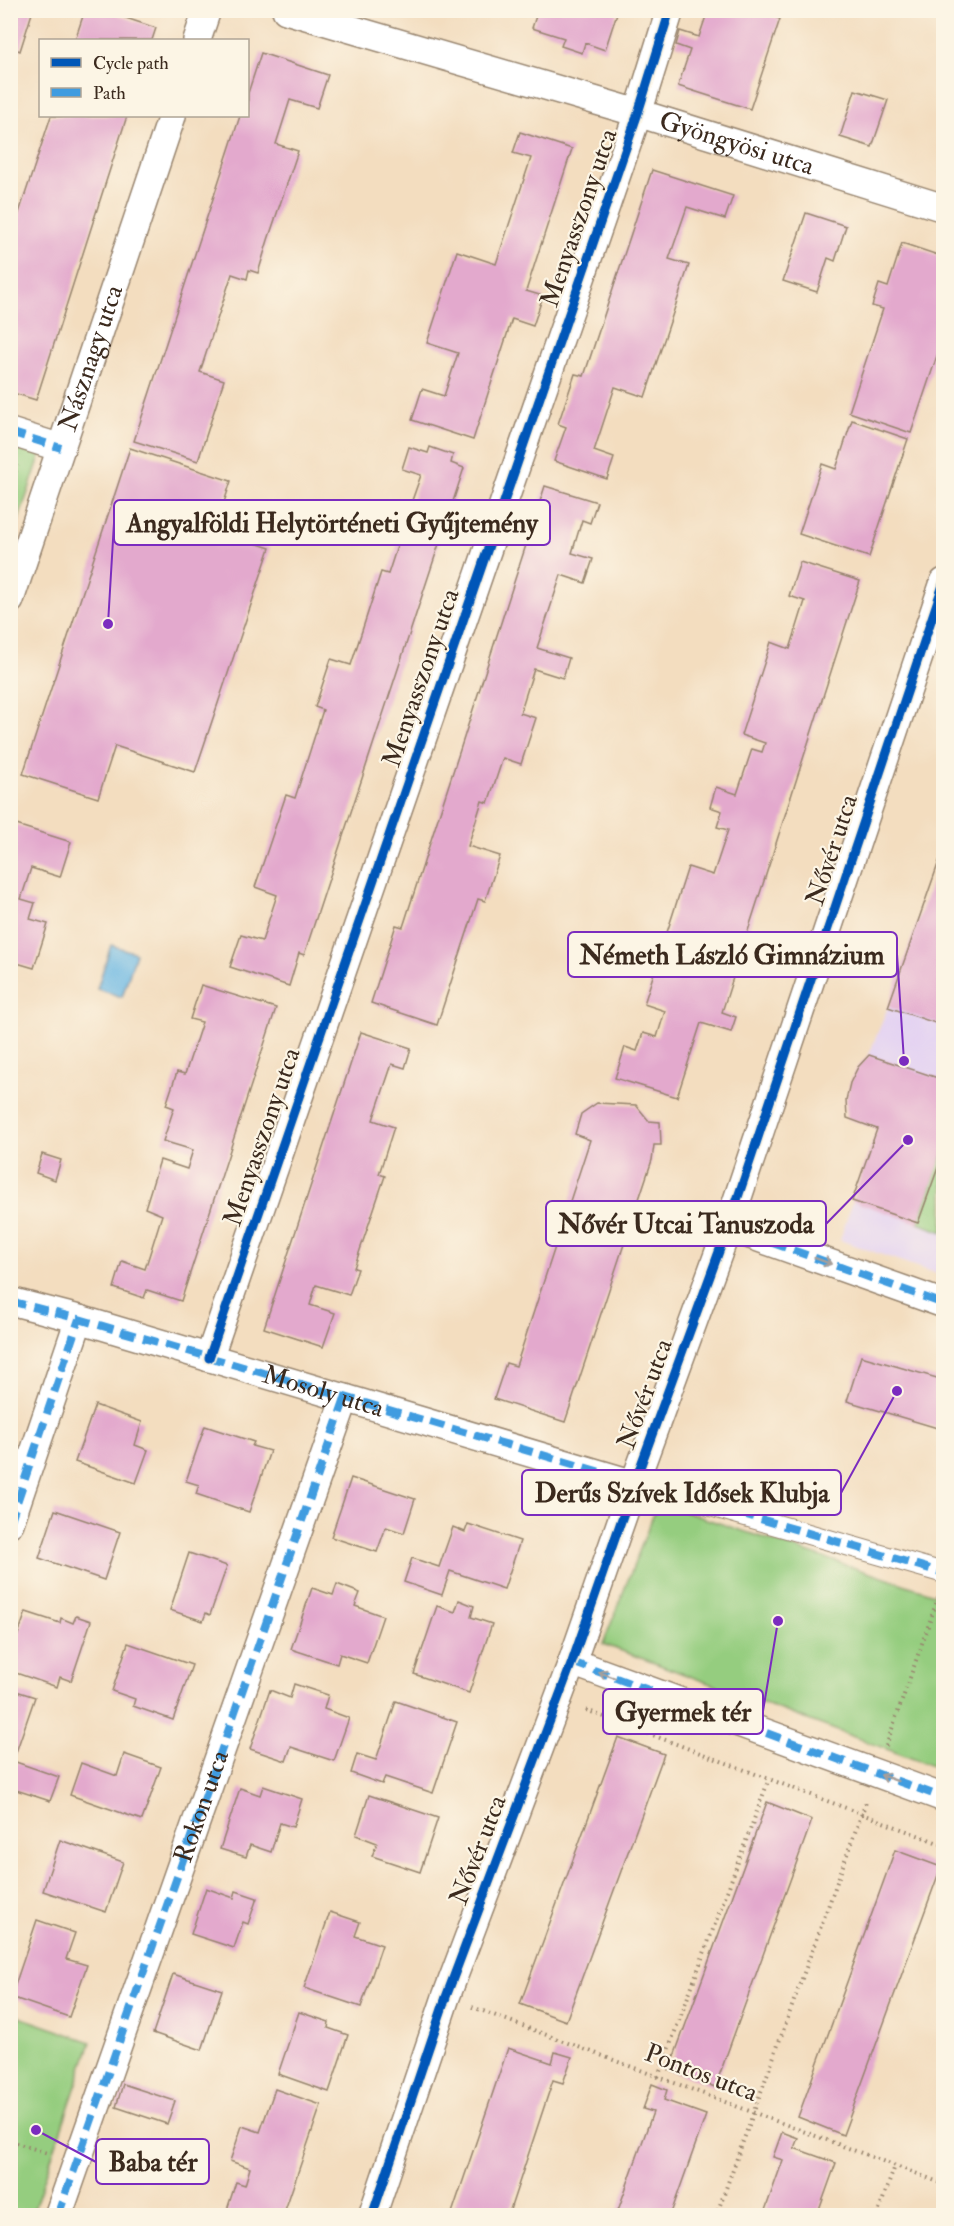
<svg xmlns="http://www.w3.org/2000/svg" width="954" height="2226" viewBox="0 0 954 2226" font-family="'IM FELL Double Pica',serif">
	<rect width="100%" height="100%" fill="#fcf5e5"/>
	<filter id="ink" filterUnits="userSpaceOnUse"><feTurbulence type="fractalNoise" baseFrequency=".0167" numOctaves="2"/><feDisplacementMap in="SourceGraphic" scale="12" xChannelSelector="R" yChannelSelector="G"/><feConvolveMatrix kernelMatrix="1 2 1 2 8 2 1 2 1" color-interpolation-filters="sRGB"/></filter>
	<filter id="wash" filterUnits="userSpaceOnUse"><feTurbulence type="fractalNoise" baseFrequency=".008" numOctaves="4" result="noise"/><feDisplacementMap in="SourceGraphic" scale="24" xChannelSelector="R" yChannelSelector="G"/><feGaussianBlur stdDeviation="1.35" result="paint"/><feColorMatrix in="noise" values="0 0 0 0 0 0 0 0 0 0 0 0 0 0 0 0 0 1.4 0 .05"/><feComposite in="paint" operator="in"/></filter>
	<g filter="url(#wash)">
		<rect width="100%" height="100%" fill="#f3ddbf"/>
		<polygon fill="#e4d3f2" points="943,849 943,1276 840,1240 877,1129 847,1118 846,1100 858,1067 869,1055 888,1007"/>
		<g fill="#95cd7f" stroke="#687c4e" stroke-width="1.5">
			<polygon points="11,442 42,451 11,542"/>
			<polygon points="943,1151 943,1232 918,1223"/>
			<polygon points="658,1503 943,1597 943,1770 603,1644"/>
			<polygon points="11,2014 91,2042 32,2215 11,2215"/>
		</g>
		<polygon fill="#6ab7e3" stroke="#527080" stroke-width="1.5" points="111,945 136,953 122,997 97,989"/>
		<g id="blocks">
			<g fill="#e3a9cd">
				<polygon points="10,10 33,10 20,51 10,47"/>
				<polygon points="85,10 102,10 156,28 152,40 75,40"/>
				<polygon points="538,10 618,10 605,50 585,43 582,53 561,46 564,38 532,28"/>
				<polygon points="708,10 772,10 770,15 780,19 750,109 678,86 690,50 676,45 680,31 699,37"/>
				<polygon points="261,53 328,75 317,108 290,100 276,144 298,151 268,240 258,273 249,270 247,279 232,274 200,372 224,380 198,461 134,441 240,116 248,116 248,93"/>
				<polygon points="855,90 888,100 872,147 840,137"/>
				<polygon points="51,116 127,116 36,400 10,392 10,240"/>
				<polygon points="520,132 572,149 526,291 543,296 533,326 512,319 473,440 412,420 422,389 444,396 458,353 427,343 457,251 496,264 531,158 513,153"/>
				<polygon points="652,170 733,196 725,219 687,207 669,259 689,265 645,397 615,387 594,451 614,458 607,479 554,461 566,427 558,424 575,374 584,376"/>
				<polygon points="806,213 846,226 835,261 828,258 817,292 783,281"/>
				<polygon points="902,243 944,257 944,335 911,433 849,412 883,309 872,306 879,284 888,287"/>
				<polygon points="852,420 908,439 869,557 799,534 822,464 836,469"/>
				<polygon points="409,447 428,453 430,447 453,455 451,463 464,468 304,955 299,953 289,986 230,967 241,935 262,941 277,895 255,887 286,795 295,798 323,710 315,707 331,659 351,665 381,572 388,574 403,528 390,524 396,505 409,509 421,475 402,469"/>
				<polygon points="130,448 231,481 215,530 270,548 195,772 115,746 98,798 23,774"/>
				<polygon points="545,486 597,502 590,523 582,520 572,553 593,559 585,583 561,575 537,648 569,658 563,678 534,669 520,713 536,718 521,764 503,758 488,803 482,801 468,846 500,856 485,901 478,899 437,1025 371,1003 396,925 403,927"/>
				<polygon points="800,562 860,581 722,1012 736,1017 731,1032 701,1023 677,1097 615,1078 625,1047 637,1051 643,1033 657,1037 665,1011 644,1004 688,867 713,875 728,830 717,827 722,811 710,807 716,787 737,794 752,749 762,752 765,743 741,735 771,642 790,649 805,601 789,596"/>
				<polygon points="10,823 71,842 60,877 31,868 21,899 35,903 30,919 48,924 34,968 10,961"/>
				<polygon points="943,850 944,850 944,1026 888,1007"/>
				<polygon points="201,985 276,1008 181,1301 147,1290 144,1298 114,1288 122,1261 145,1269 162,1215 145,1208 160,1160 187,1169 193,1150 163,1141 174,1108 166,1105 177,1072 185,1074 202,1022 190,1019"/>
				<polygon points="361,1032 411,1048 405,1068 392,1064 373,1120 394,1127 379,1174 385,1176 354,1268 358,1269 349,1295 316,1285 310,1305 335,1313 323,1347 264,1328"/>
				<polygon points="869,1055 944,1080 944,1151 918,1223 852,1201 877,1129 847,1118 846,1100 850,1083 858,1067"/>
				<polygon points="597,1103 636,1105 649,1121 660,1122 661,1145 654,1145 652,1160 565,1422 494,1399 506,1363 516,1366 590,1140 575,1134 581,1114"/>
				<polygon points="42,1154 61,1160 55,1180 36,1173"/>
				<polygon points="861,1356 944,1380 944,1430 847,1401"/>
				<polygon points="95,1405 142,1422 135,1445 148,1450 136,1483 75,1462"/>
				<polygon points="205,1426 254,1442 252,1446 270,1451 249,1512 196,1494 199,1485 186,1481"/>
				<polygon points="351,1478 415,1499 404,1533 386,1527 377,1552 331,1537"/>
				<polygon points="55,1510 120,1532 104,1580 39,1558"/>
				<polygon points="468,1524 520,1541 504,1589 450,1571 442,1595 404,1582 412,1558 439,1567 453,1527 465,1532"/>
				<polygon points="189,1553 227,1566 210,1615 206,1613 203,1621 170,1610"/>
				<polygon points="337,1584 360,1593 355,1606 383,1616 367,1663 340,1654 337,1664 291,1649 312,1588 333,1595"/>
				<polygon points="459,1600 474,1606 471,1617 492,1624 469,1693 414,1674 437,1606 455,1612"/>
				<polygon points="26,1612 60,1623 61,1618 73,1623 76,1616 91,1621 71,1681 60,1677 57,1687 10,1671 10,1657"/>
				<polygon points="128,1643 192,1665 173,1720 133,1706 135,1699 112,1691"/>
				<polygon points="294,1684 328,1695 324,1709 349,1718 334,1761 291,1747 286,1761 250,1749 270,1690 290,1698"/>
				<polygon points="10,1689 35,1697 13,1761 59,1777 50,1801 10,1788"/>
				<polygon points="396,1701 457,1722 433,1793 385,1777 382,1784 351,1773 357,1754 376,1760"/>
				<polygon points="618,1737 664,1754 566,2021 520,2004"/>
				<polygon points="124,1754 161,1767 142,1820 70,1795 81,1763 117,1776"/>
				<polygon points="263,1786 302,1799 293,1827 280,1823 271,1852 250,1845 246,1857 220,1849 240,1788 260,1795"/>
				<polygon points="369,1795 438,1818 420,1872 372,1856 377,1843 356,1835"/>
				<polygon points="767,1802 812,1820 715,2087 669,2070"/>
				<polygon points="60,1840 123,1862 106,1912 43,1891"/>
				<polygon points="895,1850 941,1867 843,2135 798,2117"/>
				<polygon points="206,1888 234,1898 236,1891 257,1898 248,1924 243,1922 234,1948 191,1934"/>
				<polygon points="330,1912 360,1922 355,1936 382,1945 361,2007 304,1988"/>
				<polygon points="37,1920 75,1933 66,1959 87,1965 69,2017 11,1997"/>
				<polygon points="173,1974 222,1990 202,2050 153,2033"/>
				<polygon points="299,2012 329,2022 328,2028 348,2035 329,2092 278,2074"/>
				<polygon points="508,2048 552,2063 555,2052 572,2057 563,2083 553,2080 508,2216 451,2216"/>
				<polygon points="123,2084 175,2101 167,2124 116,2107"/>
				<polygon points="652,2084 667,2090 664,2100 706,2115 670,2216 616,2216 653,2112 643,2109"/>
				<polygon points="275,2089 321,2105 283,2216 225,2216 236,2182 245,2185 250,2168 230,2161 242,2126 260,2132"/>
				<polygon points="782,2132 798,2138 794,2148 836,2163 817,2216 763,2216 783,2160 773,2157"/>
			</g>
		</g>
	</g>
	<g filter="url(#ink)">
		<use href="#blocks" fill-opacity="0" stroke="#97846e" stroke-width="1.5"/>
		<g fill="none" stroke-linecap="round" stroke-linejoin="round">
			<g stroke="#97846e" stroke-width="22">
				<polyline id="pedestrian" points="634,1484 944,1573"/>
			</g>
			<g stroke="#97846e" stroke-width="30">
				<g id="minor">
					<path id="s1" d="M286,10l352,103 306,95"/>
					<polyline points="197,40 207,10"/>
					<polyline points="10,432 61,448"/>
					<path id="s2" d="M10,600l162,-484"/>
					<polyline points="728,1227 944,1304"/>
					<path id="s3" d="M10,1301l69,18 555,165"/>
					<polyline points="209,1358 638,113 670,10"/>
					<polyline points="10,1523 79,1319"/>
					<polyline points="572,1662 944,1798"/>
					<polyline points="58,2216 345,1398"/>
					<polyline points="372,2216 446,1997 572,1662 634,1484 728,1227 944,582"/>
				</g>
			</g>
			<g stroke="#97846e" stroke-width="4" stroke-dasharray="1.5 4.5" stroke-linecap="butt">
				<polyline points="10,473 17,470 19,466"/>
				<polyline points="586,1710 944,1845"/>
				<polyline points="886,1746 938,1598"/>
				<polyline points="472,2007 944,2184"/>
				<polyline points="658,2077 769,1779"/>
				<polyline points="10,2141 47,2153"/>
				<polyline points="716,2216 866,1802"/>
				<polyline points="877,2216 895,2166"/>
			</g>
			<use href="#pedestrian" stroke="#fff" stroke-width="20"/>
			<use href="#minor" stroke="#fff" stroke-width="27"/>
			<g stroke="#3f9ce0" stroke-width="8" stroke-dasharray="15 8" stroke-linecap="butt">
				<polyline points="10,432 61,448"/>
				<polyline points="728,1227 944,1304"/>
				<polyline points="10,1301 79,1319 944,1573"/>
				<polyline points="10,1523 79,1319"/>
				<polyline points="572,1662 944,1798"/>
				<path id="s4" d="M58,2216l287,-818"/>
			</g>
			<g stroke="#fcf5e5" stroke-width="13">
				<g id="cycleway">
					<polyline points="209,1358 638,113 670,10"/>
					<polyline points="372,2216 446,1997 572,1662 634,1484 728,1227 944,582"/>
				</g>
			</g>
			<use href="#cycleway" stroke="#0057b8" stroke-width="9"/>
		</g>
		<defs><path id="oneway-shaft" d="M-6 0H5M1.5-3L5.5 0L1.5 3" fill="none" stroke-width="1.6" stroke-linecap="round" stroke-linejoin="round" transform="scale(1.5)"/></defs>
		<g stroke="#a79f9a">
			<use href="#oneway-shaft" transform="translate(823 1261) rotate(20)"/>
			<use href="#oneway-shaft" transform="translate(607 1675) rotate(-160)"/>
			<use href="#oneway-shaft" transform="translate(889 1778) rotate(-160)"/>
		</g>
	</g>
	<g text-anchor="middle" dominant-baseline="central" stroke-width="4.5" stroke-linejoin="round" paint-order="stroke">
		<g font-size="26" fill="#3b2a1e" stroke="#fcf5e5">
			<text stroke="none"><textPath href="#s1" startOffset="470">Gyöngyösi utca</textPath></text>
			<text transform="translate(579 218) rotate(-71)">Menyasszony utca</text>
			<text stroke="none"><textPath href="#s2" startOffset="255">Násznagy utca</textPath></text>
			<text transform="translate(421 678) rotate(-71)">Menyasszony utca</text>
			<text transform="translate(832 850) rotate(-72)">Nővér utca</text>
			<text transform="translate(262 1137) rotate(-71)">Menyasszony utca</text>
			<text stroke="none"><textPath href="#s3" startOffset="326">Mosoly utca</textPath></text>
			<text transform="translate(645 1394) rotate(-70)">Nővér utca</text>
			<text stroke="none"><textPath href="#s4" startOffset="434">Rokon utca</textPath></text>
			<text transform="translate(478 1850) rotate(-69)">Nővér utca</text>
			<text transform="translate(701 2073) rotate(21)">Pontos utca</text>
		</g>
	</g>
	<path fill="none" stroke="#7b2cbf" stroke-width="2" d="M108 624L114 523M904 1061L897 954M908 1140L826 1224M897 1391L841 1493M778 1621L763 1711M36 2130L96 2162"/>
	<g fill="#7b2cbf" stroke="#fcf5e5" stroke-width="2">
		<circle cx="108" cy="624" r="6"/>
		<circle cx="904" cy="1061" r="6"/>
		<circle cx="908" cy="1140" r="6"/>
		<circle cx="897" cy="1391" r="6"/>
		<circle cx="778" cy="1621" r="6"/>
		<circle cx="36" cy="2130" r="6"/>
	</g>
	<g fill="#fcf5e5" stroke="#7b2cbf" stroke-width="2">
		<rect x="114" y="500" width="436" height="45" rx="6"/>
		<rect x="568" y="932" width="329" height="45" rx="6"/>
		<rect x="546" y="1201" width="280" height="45" rx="6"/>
		<rect x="522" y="1470" width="319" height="45" rx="6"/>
		<rect x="603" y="1689" width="160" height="45" rx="6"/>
		<rect x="96" y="2139" width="113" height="45" rx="6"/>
	</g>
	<g font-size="27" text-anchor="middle" font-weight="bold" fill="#3b2a1e">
		<text x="332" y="532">Angyalföldi Helytörténeti Gyűjtemény</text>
		<text x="732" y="964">Németh László Gimnázium</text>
		<text x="686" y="1233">Nővér Utcai Tanuszoda</text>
		<text x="682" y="1502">Derűs Szívek Idősek Klubja</text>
		<text x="683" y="1721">Gyermek tér</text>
		<text x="153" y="2171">Baba tér</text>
	</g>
	<rect width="954" height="2226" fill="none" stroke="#fcf5e5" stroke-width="36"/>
	<rect x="39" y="39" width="210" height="78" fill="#fcf5e5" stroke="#afa495" stroke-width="1.5"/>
	<rect x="51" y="58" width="30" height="9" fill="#0057b8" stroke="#afa495" stroke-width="1.5"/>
	<text x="93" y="69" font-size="18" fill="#3b2a1e">Cycle path</text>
	<rect x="51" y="88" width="30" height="9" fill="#3f9ce0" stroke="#afa495" stroke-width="1.5"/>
	<text x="93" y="99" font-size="18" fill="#3b2a1e">Path</text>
</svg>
